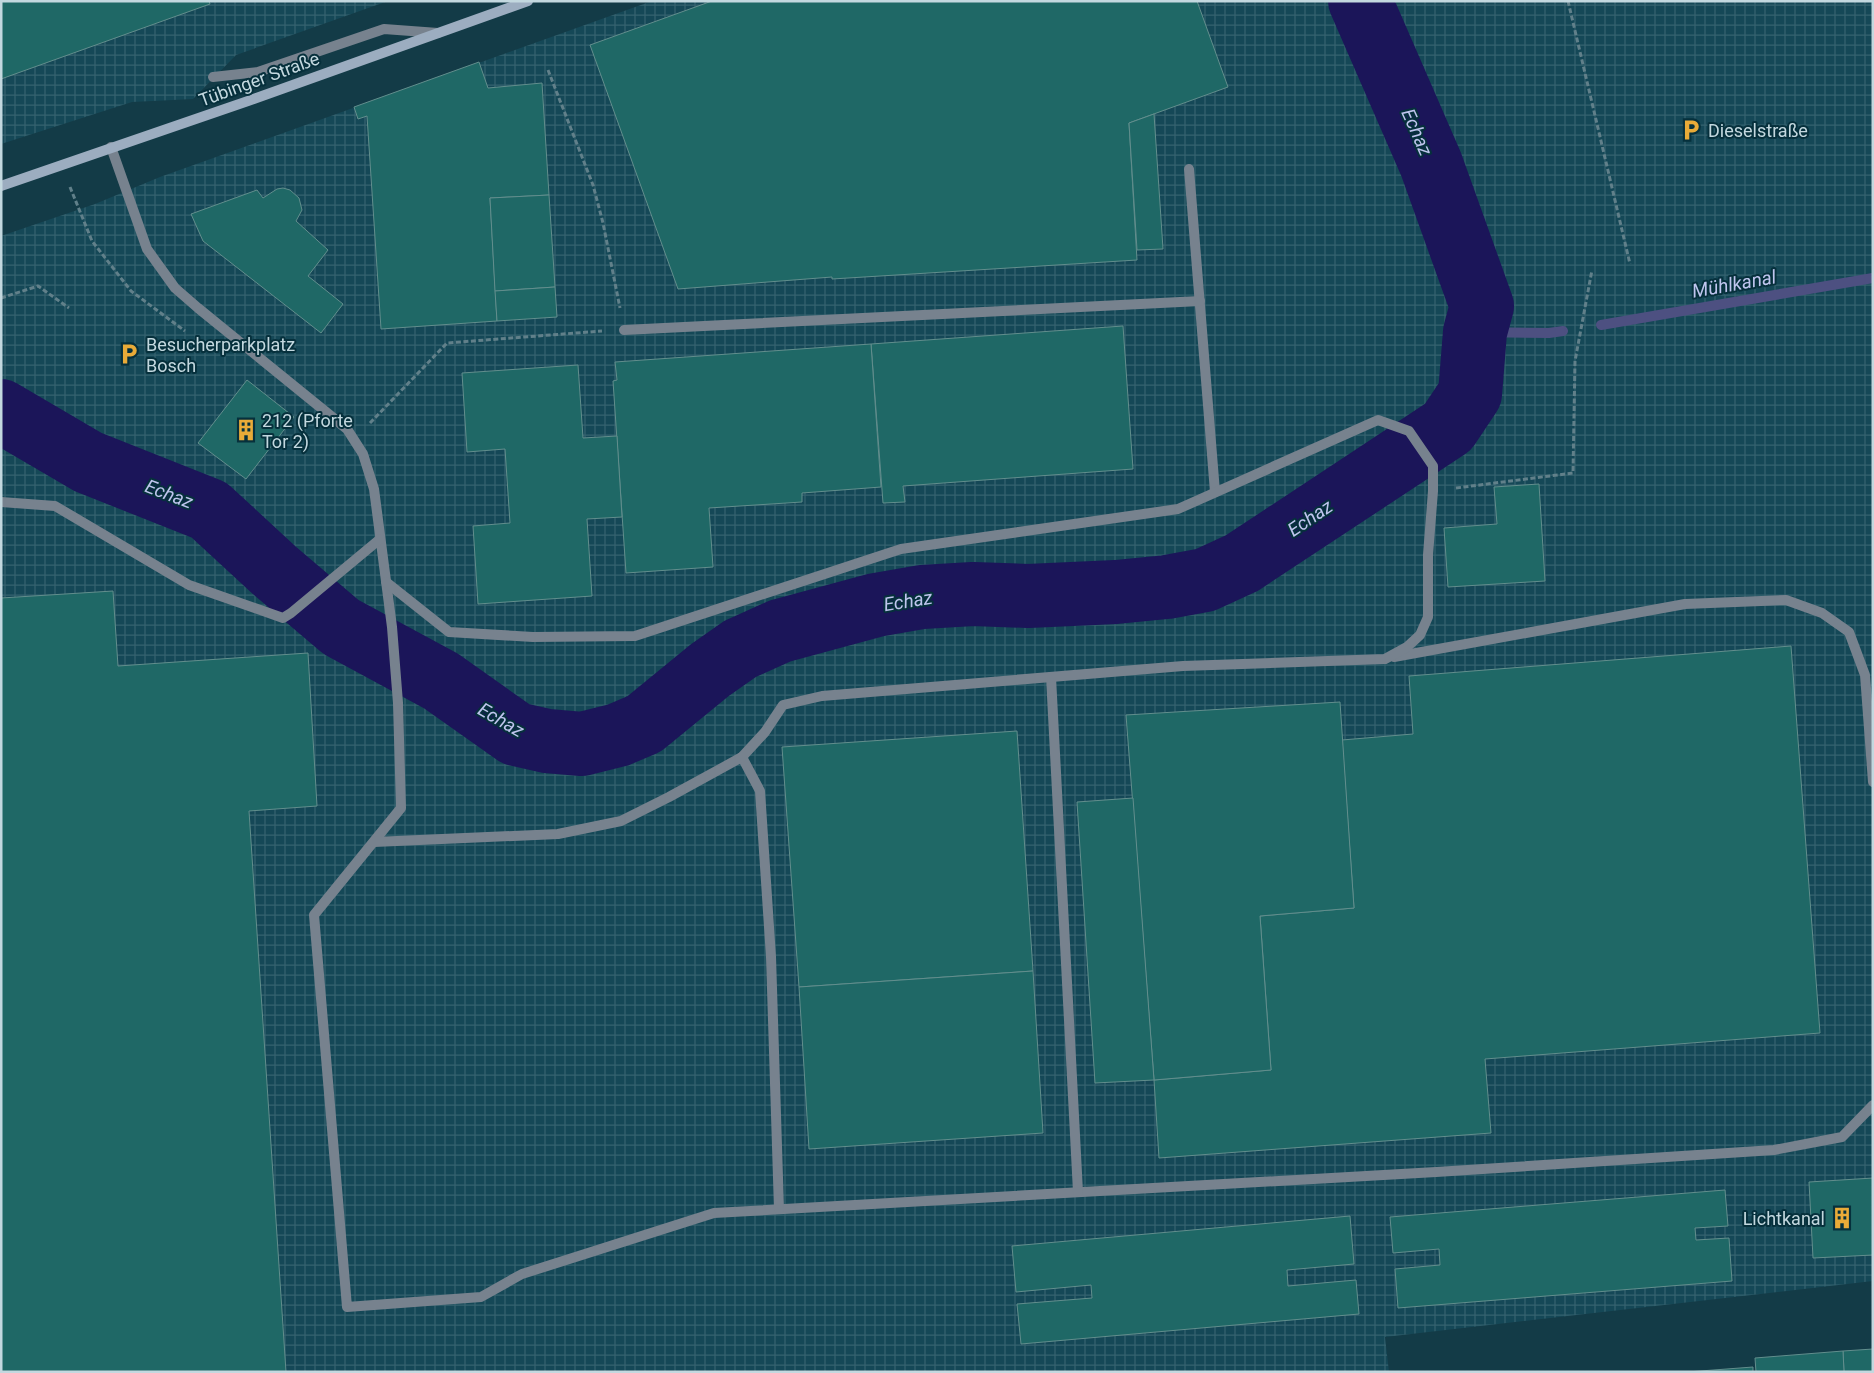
<svg xmlns="http://www.w3.org/2000/svg" width="1874" height="1373" viewBox="0 0 1874 1373" font-family="Roboto,sans-serif">
	<defs>
		<pattern id="industrial-grid" width="8" height="8" patternUnits="userSpaceOnUse" patternTransform="scale(1.25)"><rect width="8" height="8" fill="#154857"/><path d="M0 4h8M4 0v8" fill="none" stroke="#35626f"/></pattern>
	</defs>
	<rect width="100%" height="100%" fill="#133b47"/>
	<g fill="url(#industrial-grid)">
		<polygon points="1,1 388,1 236,55 193,99 132,102 1,144"/>
		<polygon points="652,1 1873,1 1873,1281 1385,1337 1389,1372 1,1372 1,236 95,204 160,177 233,151"/>
	</g>
	<g fill="none" stroke-linecap="round" stroke-linejoin="round">
		<g stroke="#4d5081" stroke-width="10">
			<polyline points="1601,325 1873,278"/>
			<polyline points="1475,332 1549,333 1563,331"/>
		</g>
		<polyline stroke="#1b1559" stroke-width="64" points="1,411 88,462 209,510 274,570 341,627 441,681 516,734 547,741 582,744 618,735 644,724 710,670 740,649 780,631 876,605 922,597 973,594 1028,596 1116,592 1167,587 1205,580 1242,563 1448,427 1470,394 1475,332 1482,306 1431,164 1360,1"/>
	</g>
	<g fill="#1f6866" stroke="#628e8d">
		<polygon points="1,1 209,1 210,4 1,79"/>
		<polygon points="712,1 1197,1 1228,87 1129,123 1137,260 832,279 832,277 678,289 590,45"/>
		<polygon points="479,62 488,88 542,83 549,195 490,198 497,321 381,329 367,116 358,119 354,107"/>
		<polygon points="1154,114 1163,249 1137,250 1129,123"/>
		<polygon points="283,188 290,190 299,198 302,210 296,221 328,250 308,276 343,304 321,333 203,241 191,214 257,190 263,198 277,189"/>
		<polygon points="549,195 555,287 495,291 490,198"/>
		<polygon points="555,287 557,317 497,321 495,291"/>
		<polygon points="1123,326 1133,469 903,486 905,502 883,503 871,344"/>
		<polygon points="871,344 881,487 802,493 802,502 709,508 713,567 626,573 613,381 617,380 615,362"/>
		<polygon points="578,365 583,438 617,436 622,517 587,519 592,596 478,604 473,526 510,523 505,449 467,452 462,373"/>
		<polygon points="247,380 294,417 246,479 198,443"/>
		<polygon points="1539,484 1545,581 1448,587 1444,528 1497,524 1494,487"/>
		<polygon points="113,591 118,666 308,653 317,806 249,811 286,1372 1,1372 1,598"/>
		<polygon points="1791,646 1820,1033 1485,1059 1491,1133 1159,1158 1154,1080 1271,1070 1260,916 1354,908 1342,740 1413,734 1409,676"/>
		<polygon points="1340,702 1354,908 1260,916 1271,1070 1154,1080 1126,715"/>
		<polygon points="1017,731 1033,971 799,987 782,747"/>
		<polygon points="1133,798 1154,1080 1095,1083 1077,802"/>
		<polygon points="1033,971 1043,1133 809,1149 799,987"/>
		<polygon points="1873,1178 1873,1255 1813,1258 1809,1182"/>
		<polygon points="1725,1190 1728,1226 1695,1228 1696,1240 1729,1238 1732,1281 1398,1308 1395,1269 1440,1265 1439,1249 1393,1253 1390,1217"/>
		<polygon points="1350,1216 1354,1264 1287,1270 1288,1286 1356,1280 1359,1314 1021,1344 1017,1304 1092,1298 1091,1285 1016,1292 1012,1246"/>
		<polygon points="1873,1349 1873,1372 1844,1372 1843,1351"/>
		<polygon points="1843,1351 1844,1372 1756,1372 1755,1358"/>
		<polygon points="1753,1367 1753,1372 1687,1372"/>
	</g>
	<g fill="none" stroke-linecap="round" stroke-linejoin="round">
		<g stroke="#61808a" stroke-width="3" stroke-dasharray="5 2.5" stroke-linecap="butt">
			<polyline points="1568,1 1630,264"/>
			<polyline points="548,70 593,185 603,223 620,308"/>
			<polyline points="70,187 92,241 131,291 185,331"/>
			<polyline points="1,298 38,286 69,308"/>
			<polyline points="370,423 447,343 602,331"/>
			<polyline points="1456,488 1573,473 1575,361 1592,270"/>
		</g>
		<g stroke="#77828e" stroke-width="10">
			<polyline points="213,77 258,72 384,29 438,33"/>
			<polyline points="111,147 147,249 175,288 198,308 347,429 363,454 374,489 392,627 398,703 401,808 314,915 347,1307 481,1297 522,1274 714,1213 1436,1172 1774,1150 1842,1137 1873,1105"/>
			<polyline points="1189,169 1215,492"/>
			<polyline points="624,330 1200,301"/>
			<polyline points="1,502 55,506 189,585 283,618 291,613 380,539"/>
			<polyline points="1394,657 1685,604 1786,600 1822,613 1849,632 1865,675 1873,782"/>
			<polyline points="1051,677 1078,1192"/>
			<polyline points="742,757 760,791 771,957 779,1209"/>
			<polyline points="374,842 558,834 621,821 669,797 742,757 765,732 783,705 822,696 1183,666 1385,659 1407,647 1420,635 1428,617 1428,555 1433,491 1433,466 1409,431 1378,420 1178,509 901,549 635,636 533,637 449,632 386,582"/>
		</g>
		<polyline stroke="#9cadc0" stroke-width="10" points="1,186 248,101 528,1"/>
	</g>
	<defs>
		<g id="parking-bare" transform="scale(1.725)"><path d="M-3.5-5.5H1a3.5 3.5 0 0 1 0 7H-1V5.5H-3.5ZM-1-3.4V-.6H.8a1.4 1.4 0 0 0 0-2.8Z" fill="#e9ab38" stroke="#06303c" stroke-width="2.5" paint-order="stroke"/></g>
		<g id="building-bare" transform="scale(1.725)"><path d="M-4-6H4V6H1V3H-1V6H-4ZM-2.5-4.3h1.7v1.8h-1.7ZM.8-4.3h1.7v1.8H.8ZM-2.5-1h1.7V.8h-1.7ZM.8-1h1.7V.8H.8Z" fill="#e9ab38" stroke="#06303c" stroke-width="2.5" paint-order="stroke"/></g>
	</defs>
	<g fill-rule="evenodd">
		<use href="#parking-bare" x="1691" y="130"/>
		<use href="#parking-bare" x="129" y="354"/>
		<use href="#building-bare" x="246" y="430"/>
		<use href="#building-bare" x="1842" y="1218"/>
	</g>
	<g text-anchor="middle" dominant-baseline="central" stroke-width="4" stroke-linejoin="round" paint-order="stroke">
		<g font-size="18" fill="#c3d8df" stroke="#06303c">
			<text transform="translate(259 79) rotate(-20)">Tübinger Straße</text>
		</g>
		<g font-size="18" fill="#c3d8df" stroke="#06303c" text-anchor="start">
			<text x="1708" y="130">Dieselstraße</text>
			<text x="146" y="344">Besucherparkplatz<tspan x="146" dy="21">Bosch</tspan></text>
			<text x="262" y="420">212 (Pforte<tspan x="262" dy="21">Tor 2)</tspan></text>
			<text x="1825" y="1218" text-anchor="end">Lichtkanal</text>
		</g>
		<g font-size="19" font-style="italic" fill="#bfc5ee" stroke="#06303c">
			<text transform="translate(1417 132) rotate(66)">Echaz</text>
			<text transform="translate(1734 284) rotate(-10)">Mühlkanal</text>
			<text transform="translate(169 494) rotate(21)">Echaz</text>
			<text transform="translate(1310 518) rotate(-34)">Echaz</text>
			<text transform="translate(908 601) rotate(-9)">Echaz</text>
			<text transform="translate(501 720) rotate(30)">Echaz</text>
		</g>
	</g>
	<rect width="1874" height="1373" fill="none" stroke="#c3d8df" stroke-width="5"/>
</svg>
